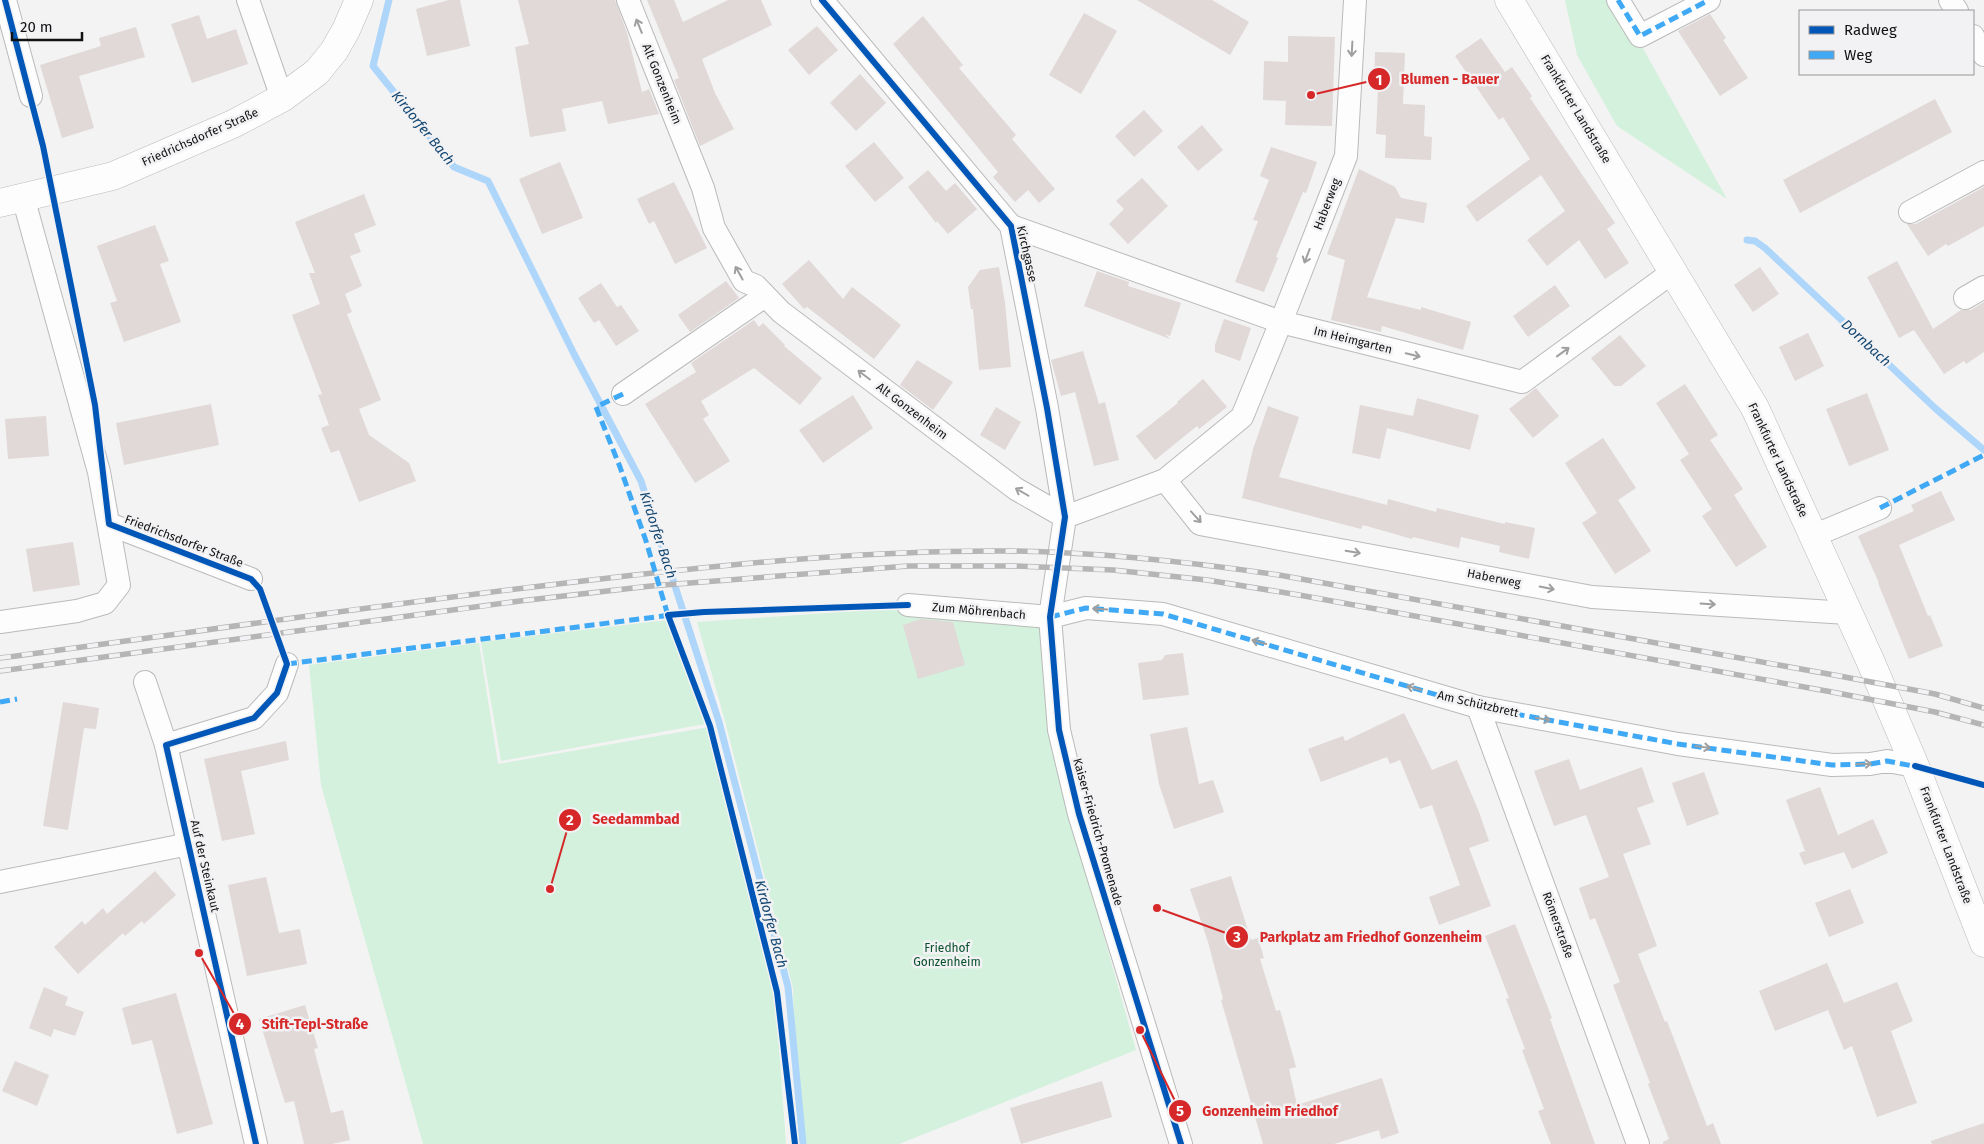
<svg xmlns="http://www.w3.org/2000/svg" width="1984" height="1144" viewBox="0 0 1984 1144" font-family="'Fira Sans',sans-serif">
	<rect width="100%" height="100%" fill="#f3f3f3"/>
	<g fill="#d3f1dc">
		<polygon points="1565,0 1616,0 1727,199 1617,126 1577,55"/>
		<polygon points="871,610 958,611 1039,618 1055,763 1136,1050 899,1144 798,1144 793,988 725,721 697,622"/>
		<polygon points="667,620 705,724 501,761 481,642"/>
		<polygon points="479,643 498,764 709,727 775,993 786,1144 423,1144 321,785 309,665"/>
	</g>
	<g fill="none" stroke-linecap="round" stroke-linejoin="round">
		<g stroke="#aed6fb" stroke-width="7">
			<polyline points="389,0 373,66 454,167 488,181 574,354 641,481 719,722 788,987 803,1144"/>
			<polyline points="1747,240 1755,241 1765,248 1936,409 1984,450"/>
		</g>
	</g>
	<g fill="#e1d8d8">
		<polygon points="449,0 460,0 470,46 427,56 416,9"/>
		<polygon points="518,0 615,0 627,33 642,92 649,89 659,114 608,124 602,101 562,109 566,131 530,137 515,47 529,44"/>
		<polygon points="647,0 674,0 683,22 728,0 761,0 772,25 702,59 715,93 734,129 700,146 674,80 679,78"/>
		<polygon points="1137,0 1212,0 1249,22 1230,55"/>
		<polygon points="1084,13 1117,31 1081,94 1049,75"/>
		<polygon points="1710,14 1726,38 1723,40 1748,78 1720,96 1678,31"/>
		<polygon points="199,15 207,39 236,29 248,64 192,83 171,24"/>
		<polygon points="923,16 963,65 959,68 1016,135 1012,139 1055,189 1039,203 1028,190 1015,202 993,177 998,172 893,44"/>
		<polygon points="817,26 838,50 809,75 788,50"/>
		<polygon points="136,27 145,57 79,76 94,128 62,138 40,65 101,46 99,38"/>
		<polygon points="1288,36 1335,37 1332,126 1285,125 1286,101 1263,100 1264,61 1288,62"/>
		<polygon points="1481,38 1505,72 1512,67 1532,96 1530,98 1615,223 1607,229 1629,263 1605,279 1579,240 1547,266 1527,240 1565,211 1541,175 1477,222 1466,206 1530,159 1503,117 1499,120 1455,56"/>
		<polygon points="1375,52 1405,53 1403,104 1425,105 1424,136 1432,137 1431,160 1385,158 1386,135 1376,134 1378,89 1374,89"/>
		<polygon points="860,74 886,103 856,131 830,103"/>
		<polygon points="1935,99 1952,132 1800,213 1783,180"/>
		<polygon points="1144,110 1163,131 1134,157 1115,136"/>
		<polygon points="1202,125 1223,150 1198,171 1177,147"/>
		<polygon points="874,142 904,178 875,202 845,166"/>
		<polygon points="1271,147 1317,162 1306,193 1303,192 1276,257 1278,258 1264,292 1235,282 1258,221 1253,220 1269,180 1260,176"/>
		<polygon points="560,162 583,218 542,234 519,179"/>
		<polygon points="1359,169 1395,187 1401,198 1427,203 1424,223 1396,218 1367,297 1421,310 1421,307 1471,322 1463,350 1382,326 1381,332 1331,320 1345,260 1327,254"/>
		<polygon points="928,170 946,191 955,183 977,209 948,234 937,221 936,223 908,187"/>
		<polygon points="1142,178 1168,206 1128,244 1109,224 1124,209 1116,201"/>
		<polygon points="674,182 707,248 675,264 654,221 649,224 637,199"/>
		<polygon points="1984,187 1984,226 1948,246 1946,244 1928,256 1907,224 1916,224"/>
		<polygon points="364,194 376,225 354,234 361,252 350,256 362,286 345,294 352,312 347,314 381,400 359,409 369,435 409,463 416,481 359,502 339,450 331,453 321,428 329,425 318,395 322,394 292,315 320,304 309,273 315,273 295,222"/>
		<polygon points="155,225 169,261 160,264 181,322 124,342 110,303 117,301 97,246"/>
		<polygon points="809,260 843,299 852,287 901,325 874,359 807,307 804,309 782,284"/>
		<polygon points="1897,261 1933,329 1961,310 1971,310 1984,302 1984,352 1966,364 1964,361 1944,374 1914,330 1899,338 1867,277"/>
		<polygon points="999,267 1005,303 1011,367 979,370 973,309 971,309 968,287 980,270"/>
		<polygon points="1760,267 1779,294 1753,312 1734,285"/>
		<polygon points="1097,271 1129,282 1128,286 1181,303 1170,336 1165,334 1170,339 1084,306"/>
		<polygon points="726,281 739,298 690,332 678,315"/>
		<polygon points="601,283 617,307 621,305 639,331 616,346 599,320 594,323 578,298"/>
		<polygon points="1555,285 1570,306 1528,337 1513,316"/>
		<polygon points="1224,319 1251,328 1240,361 1215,352 1215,345"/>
		<polygon points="754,320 759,327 763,323 785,345 784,346 822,378 800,405 754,368 701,401 709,415 703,419 730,461 695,483 645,404 696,372 691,363"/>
		<polygon points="1808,333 1824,366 1795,381 1779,347"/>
		<polygon points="1620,335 1646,366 1621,386 1614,386 1591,358"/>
		<polygon points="1083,351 1099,404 1105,402 1119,460 1094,466 1075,392 1061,396 1051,360"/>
		<polygon points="917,360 953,382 933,410 900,385"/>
		<polygon points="1203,379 1227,407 1199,429 1197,426 1155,460 1136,436 1178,403 1177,402"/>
		<polygon points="1685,384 1718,435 1710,440 1743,489 1734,495 1767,547 1736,567 1702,516 1712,509 1680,460 1689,454 1656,403"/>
		<polygon points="1536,388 1559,416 1533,438 1509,409"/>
		<polygon points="1867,393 1889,450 1849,466 1826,409"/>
		<polygon points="853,395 873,428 823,463 799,430"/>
		<polygon points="1417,398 1479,415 1470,450 1387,428 1380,459 1352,453 1360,405 1413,416"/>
		<polygon points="211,404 219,445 124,465 116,423"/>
		<polygon points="1268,406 1299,417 1279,477 1387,505 1388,499 1436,512 1437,508 1505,524 1505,522 1535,528 1529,559 1499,552 1500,546 1461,537 1459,548 1413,537 1412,539 1363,525 1361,529 1242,498 1253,449"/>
		<polygon points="996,407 1021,422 1005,450 980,435"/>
		<polygon points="46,416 49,456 8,459 5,419"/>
		<polygon points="1603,438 1636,488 1618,500 1651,551 1615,574 1582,523 1597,513 1565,463"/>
		<polygon points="1941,491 1955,520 1899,545 1928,616 1930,615 1943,646 1909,659 1878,583 1879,583 1858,536 1914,511 1911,505"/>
		<polygon points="73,542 80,585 33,592 26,549"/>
		<polygon points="921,619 953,622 965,665 918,679 903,625"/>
		<polygon points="1183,653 1189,695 1143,700 1138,663 1162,660 1165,655"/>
		<polygon points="63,702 99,708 96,729 84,728 68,830 43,826"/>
		<polygon points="1404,713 1432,770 1457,760 1479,812 1489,841 1469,848 1491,906 1439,925 1429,897 1460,885 1432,805 1420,809 1400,760 1390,764 1387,757 1321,782 1308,749 1343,736 1345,741"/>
		<polygon points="1187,727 1199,784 1213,780 1224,812 1174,829 1159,784 1150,734"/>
		<polygon points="286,741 289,760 241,771 255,834 222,841 204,759"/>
		<polygon points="1569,759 1580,790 1642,767 1654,802 1637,808 1651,844 1623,854 1657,946 1638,954 1665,1022 1667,1021 1707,1126 1713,1123 1721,1144 1663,1144 1663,1142 1669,1139 1648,1084 1650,1083 1613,985 1620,982 1595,918 1590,920 1579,888 1609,877 1586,815 1554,826 1534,771"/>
		<polygon points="1704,772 1719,814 1687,826 1672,783"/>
		<polygon points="1820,787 1838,835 1873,819 1888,853 1852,869 1844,852 1804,865 1799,853 1805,851 1786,800"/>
		<polygon points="155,871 176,895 144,924 142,921 125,936 123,933 78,974 54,947 82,921 85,925 103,908 107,914"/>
		<polygon points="1231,876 1251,940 1258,938 1264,958 1260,959 1276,1011 1280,1010 1296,1067 1289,1069 1297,1105 1382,1078 1399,1133 1381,1139 1379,1130 1334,1144 1263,1144 1221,1000 1223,999 1208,942 1190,889"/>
		<polygon points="266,877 279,933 300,929 307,964 247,976 228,885"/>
		<polygon points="1850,889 1864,923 1829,937 1815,903"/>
		<polygon points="1515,924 1552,1018 1550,1019 1595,1144 1551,1144 1538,1111 1544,1109 1522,1050 1525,1049 1506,999 1509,998 1485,936"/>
		<polygon points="1827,963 1844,1003 1897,982 1913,1021 1891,1031 1917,1103 1877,1117 1852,1046 1844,1050 1828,1010 1775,1031 1759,991"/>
		<polygon points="44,987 68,997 65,1005 84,1012 75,1036 54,1029 51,1037 29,1028"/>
		<polygon points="176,993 213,1124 177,1134 152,1040 132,1045 122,1008"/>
		<polygon points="305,1005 318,1048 314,1049 331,1113 343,1110 350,1140 332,1144 304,1144 294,1101 285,1103 259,1019"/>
		<polygon points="15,1061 49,1075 37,1106 2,1091"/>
		<polygon points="1102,1081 1112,1117 1021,1144 1010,1108"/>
		<polygon points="1984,1123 1984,1144 1932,1144 1931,1141"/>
	</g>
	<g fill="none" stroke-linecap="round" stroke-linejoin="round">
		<g stroke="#bababa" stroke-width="24">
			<g id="minor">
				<polyline points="5,0 31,96"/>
				<polyline points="248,0 282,98"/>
				<polyline points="628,0 703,188 714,228 744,281 756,286 781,312 1016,489 1065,517"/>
				<polyline points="822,0 1011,226 1047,408 1065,517 1050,617 1059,730 1079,814 1181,1144"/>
				<polyline points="1618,0 1640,36 1709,0"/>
				<polyline points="1950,0 1957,11"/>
				<polyline points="1973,36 1984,55"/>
				<polyline points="1910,212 1984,172"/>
				<polyline points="1011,226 1281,322 1522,382 1674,271"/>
				<polyline points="1965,298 1984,287"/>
				<polyline points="623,394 765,296"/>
				<polyline points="1165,480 1200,524 1592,597 1848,613"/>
				<polyline points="1065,517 1165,480 1242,417 1281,322 1346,156 1355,0"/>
				<polyline points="109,524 251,579"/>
				<polyline points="1813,536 1880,508"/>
				<polyline points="908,605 1050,617 1086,608 1163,614 1478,707 1678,744 1832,765 1870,764 1887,761 1915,766"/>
				<polyline points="0,622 77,611 105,603 119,585 99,472 23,197"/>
				<polyline points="145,682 166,745 256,1144"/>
				<polyline points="1478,707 1638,1144"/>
				<polyline points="166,745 254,718 277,693 287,664"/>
				<polyline points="0,882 189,844"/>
			</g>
		</g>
		<g stroke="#bababa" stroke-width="29">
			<g id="tertiary">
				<polyline points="1509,0 1755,408 1869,658 1915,766 1984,943"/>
				<polyline points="0,203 113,176 233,124 282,98 317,72 334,51 346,30 359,0"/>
			</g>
		</g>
		<use href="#minor" stroke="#fdfdfd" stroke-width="22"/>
		<use href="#tertiary" stroke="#fdfdfd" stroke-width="28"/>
		<g stroke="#b5b5b5" stroke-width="5.5">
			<g id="rail">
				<path d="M0,658c203,-27 406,-57 609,-80 132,-15 266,-28 399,-27 91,1 181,11 271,24l555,100 101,19 49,14"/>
				<polyline points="0,671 520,601 651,586 908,566 1014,566 1113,570 1207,580 1299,595 1832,692 1935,712 1984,725"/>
			</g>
		</g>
		<use href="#rail" stroke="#f2f2f4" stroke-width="4" stroke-dasharray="11" stroke-linecap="butt"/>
		<g stroke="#3fa9f5" stroke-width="5" stroke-dasharray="10 5" stroke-linecap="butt">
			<polyline points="1618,0 1640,36 1709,0"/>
			<polyline points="623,394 596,407 620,467 646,541 669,619"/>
			<polyline points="1880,508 1984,455"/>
			<polyline points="1050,617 1086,608 1163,614 1478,707 1678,744 1832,765 1870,764 1887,761 1918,767"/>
			<polyline points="287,664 671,615"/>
			<polyline points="0,702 17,699"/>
		</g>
		<g stroke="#f2f2f4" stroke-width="9">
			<g id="cycleway">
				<polyline points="5,0 43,146 95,405 109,524 251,579 260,589 287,664 277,693 254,718 166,745 256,1144"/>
				<polyline points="822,0 1011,226 1047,408 1065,517 1050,617 1059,730 1079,814 1181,1144"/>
				<polyline points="1915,766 1984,785"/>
				<polyline points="795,1144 777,992 710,726 668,615 704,612 908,605"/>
			</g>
		</g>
		<use href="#cycleway" stroke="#0057b8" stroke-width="6"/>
	</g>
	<defs><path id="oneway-shaft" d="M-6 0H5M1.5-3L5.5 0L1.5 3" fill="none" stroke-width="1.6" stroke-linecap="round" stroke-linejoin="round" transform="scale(1.25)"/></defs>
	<g stroke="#9f9f9f">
		<use href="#oneway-shaft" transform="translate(639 26) rotate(-112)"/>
		<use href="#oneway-shaft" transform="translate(1352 49) rotate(93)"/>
		<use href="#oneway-shaft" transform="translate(1307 256) rotate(111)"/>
		<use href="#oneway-shaft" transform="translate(739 273) rotate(-119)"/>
		<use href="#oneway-shaft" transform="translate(1563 352) rotate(-36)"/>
		<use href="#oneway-shaft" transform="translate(1413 355) rotate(14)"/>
		<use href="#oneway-shaft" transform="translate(864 375) rotate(-143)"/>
		<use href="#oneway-shaft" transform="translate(1022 492) rotate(-150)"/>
		<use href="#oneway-shaft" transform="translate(1196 517) rotate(48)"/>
		<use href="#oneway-shaft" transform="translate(1353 552) rotate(10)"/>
		<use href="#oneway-shaft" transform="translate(1547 588) rotate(11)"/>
		<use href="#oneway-shaft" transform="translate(1708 604) rotate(4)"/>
		<use href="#oneway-shaft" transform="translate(1100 609) rotate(-176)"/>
		<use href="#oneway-shaft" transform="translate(1259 642) rotate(-164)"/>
		<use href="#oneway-shaft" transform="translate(1414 688) rotate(-164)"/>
		<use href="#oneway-shaft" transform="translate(1543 719) rotate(10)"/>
		<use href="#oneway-shaft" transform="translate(1703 747) rotate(8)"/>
		<use href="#oneway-shaft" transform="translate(1864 764) rotate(-2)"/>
	</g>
	<g text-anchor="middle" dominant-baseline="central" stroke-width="5" stroke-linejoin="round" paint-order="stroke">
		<g font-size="12" fill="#121213" stroke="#f2f2f4">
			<text transform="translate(662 84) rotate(68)">Alt Gonzenheim</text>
			<text transform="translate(1576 109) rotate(59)">Frankfurter Landstraße</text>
			<text transform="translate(200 137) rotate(-24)">Friedrichsdorfer Straße</text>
			<text transform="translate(1327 204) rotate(-69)">Haberweg</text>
			<text transform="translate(1027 254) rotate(77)">Kirchgasse</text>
			<text transform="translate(1353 340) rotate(14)">Im Heimgarten</text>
			<text transform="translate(912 411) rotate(37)">Alt Gonzenheim</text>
			<text transform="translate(1778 460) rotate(65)">Frankfurter Landstraße</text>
			<text transform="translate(184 541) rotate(21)">Friedrichsdorfer Straße</text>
			<text transform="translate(1494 578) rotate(11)">Haberweg</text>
			<text transform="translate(979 611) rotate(5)">Zum Möhrenbach</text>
			<text transform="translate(1478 704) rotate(13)">Am Schützbrett</text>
			<text transform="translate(1098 832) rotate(74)">Kaiser-Friedrich-Promenade</text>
			<text transform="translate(1946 845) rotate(69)">Frankfurter Landstraße</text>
			<text transform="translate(205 866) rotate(77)">Auf der Steinkaut</text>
			<text transform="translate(1558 925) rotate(70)">Römerstraße</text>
		</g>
		<g font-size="12" fill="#09512d" stroke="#f2f2f4">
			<text x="947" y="948">Friedhof<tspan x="947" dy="14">Gonzenheim</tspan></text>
		</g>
		<g font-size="14" font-style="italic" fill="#144772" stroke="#f2f2f4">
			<text transform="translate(423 128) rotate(51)">Kirdorfer Bach</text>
			<text transform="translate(1866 343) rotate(43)">Dornbach</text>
			<text transform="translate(658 535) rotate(72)">Kirdorfer Bach</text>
			<text transform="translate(771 924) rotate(75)">Kirdorfer Bach</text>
		</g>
	</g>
	<path fill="none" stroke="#d62828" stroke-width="2" d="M1311 95L1379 79M550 889L570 820M1157 908L1237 937M199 953L240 1024M1140 1030L1180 1111"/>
	<g fill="#d62828" stroke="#f2f2f4" stroke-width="2">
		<circle cx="1311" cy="95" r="5"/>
		<circle cx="550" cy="889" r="5"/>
		<circle cx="1157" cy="908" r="5"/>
		<circle cx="199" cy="953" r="5"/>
		<circle cx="1140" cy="1030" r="5"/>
		<circle cx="1379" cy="79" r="12"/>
		<circle cx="570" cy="820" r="12"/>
		<circle cx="1237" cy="937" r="12"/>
		<circle cx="240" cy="1024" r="12"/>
		<circle cx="1180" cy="1111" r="12"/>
	</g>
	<g font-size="15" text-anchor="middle" font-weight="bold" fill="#fff">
		<text x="1379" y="85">1</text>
		<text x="570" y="825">2</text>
		<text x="1237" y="942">3</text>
		<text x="240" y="1029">4</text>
		<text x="1180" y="1116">5</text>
	</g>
	<g font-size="14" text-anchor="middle" font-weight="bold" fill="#d62828" stroke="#f2f2f4" stroke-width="5" stroke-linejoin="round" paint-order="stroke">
		<text x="1450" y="84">Blumen - Bauer</text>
		<text x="636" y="824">Seedammbad</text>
		<text x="1371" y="942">Parkplatz am Friedhof Gonzenheim</text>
		<text x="315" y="1029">Stift-Tepl-Straße</text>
		<text x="1270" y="1116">Gonzenheim Friedhof</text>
	</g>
	<rect x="1799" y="10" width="175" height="65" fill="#f2f2f4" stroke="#98989a"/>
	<rect x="1809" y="26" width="25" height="8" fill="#0057b8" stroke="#98989a"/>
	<text x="1844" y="35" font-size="15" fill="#121213">Radweg</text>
	<rect x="1809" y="51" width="25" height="8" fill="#3fa9f5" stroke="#98989a"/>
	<text x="1844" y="60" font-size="15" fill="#121213">Weg</text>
	<path d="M12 32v8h70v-8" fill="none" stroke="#121213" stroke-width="2.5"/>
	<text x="20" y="32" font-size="15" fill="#121213" stroke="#f2f2f4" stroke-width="4" paint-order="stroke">20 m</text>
</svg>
